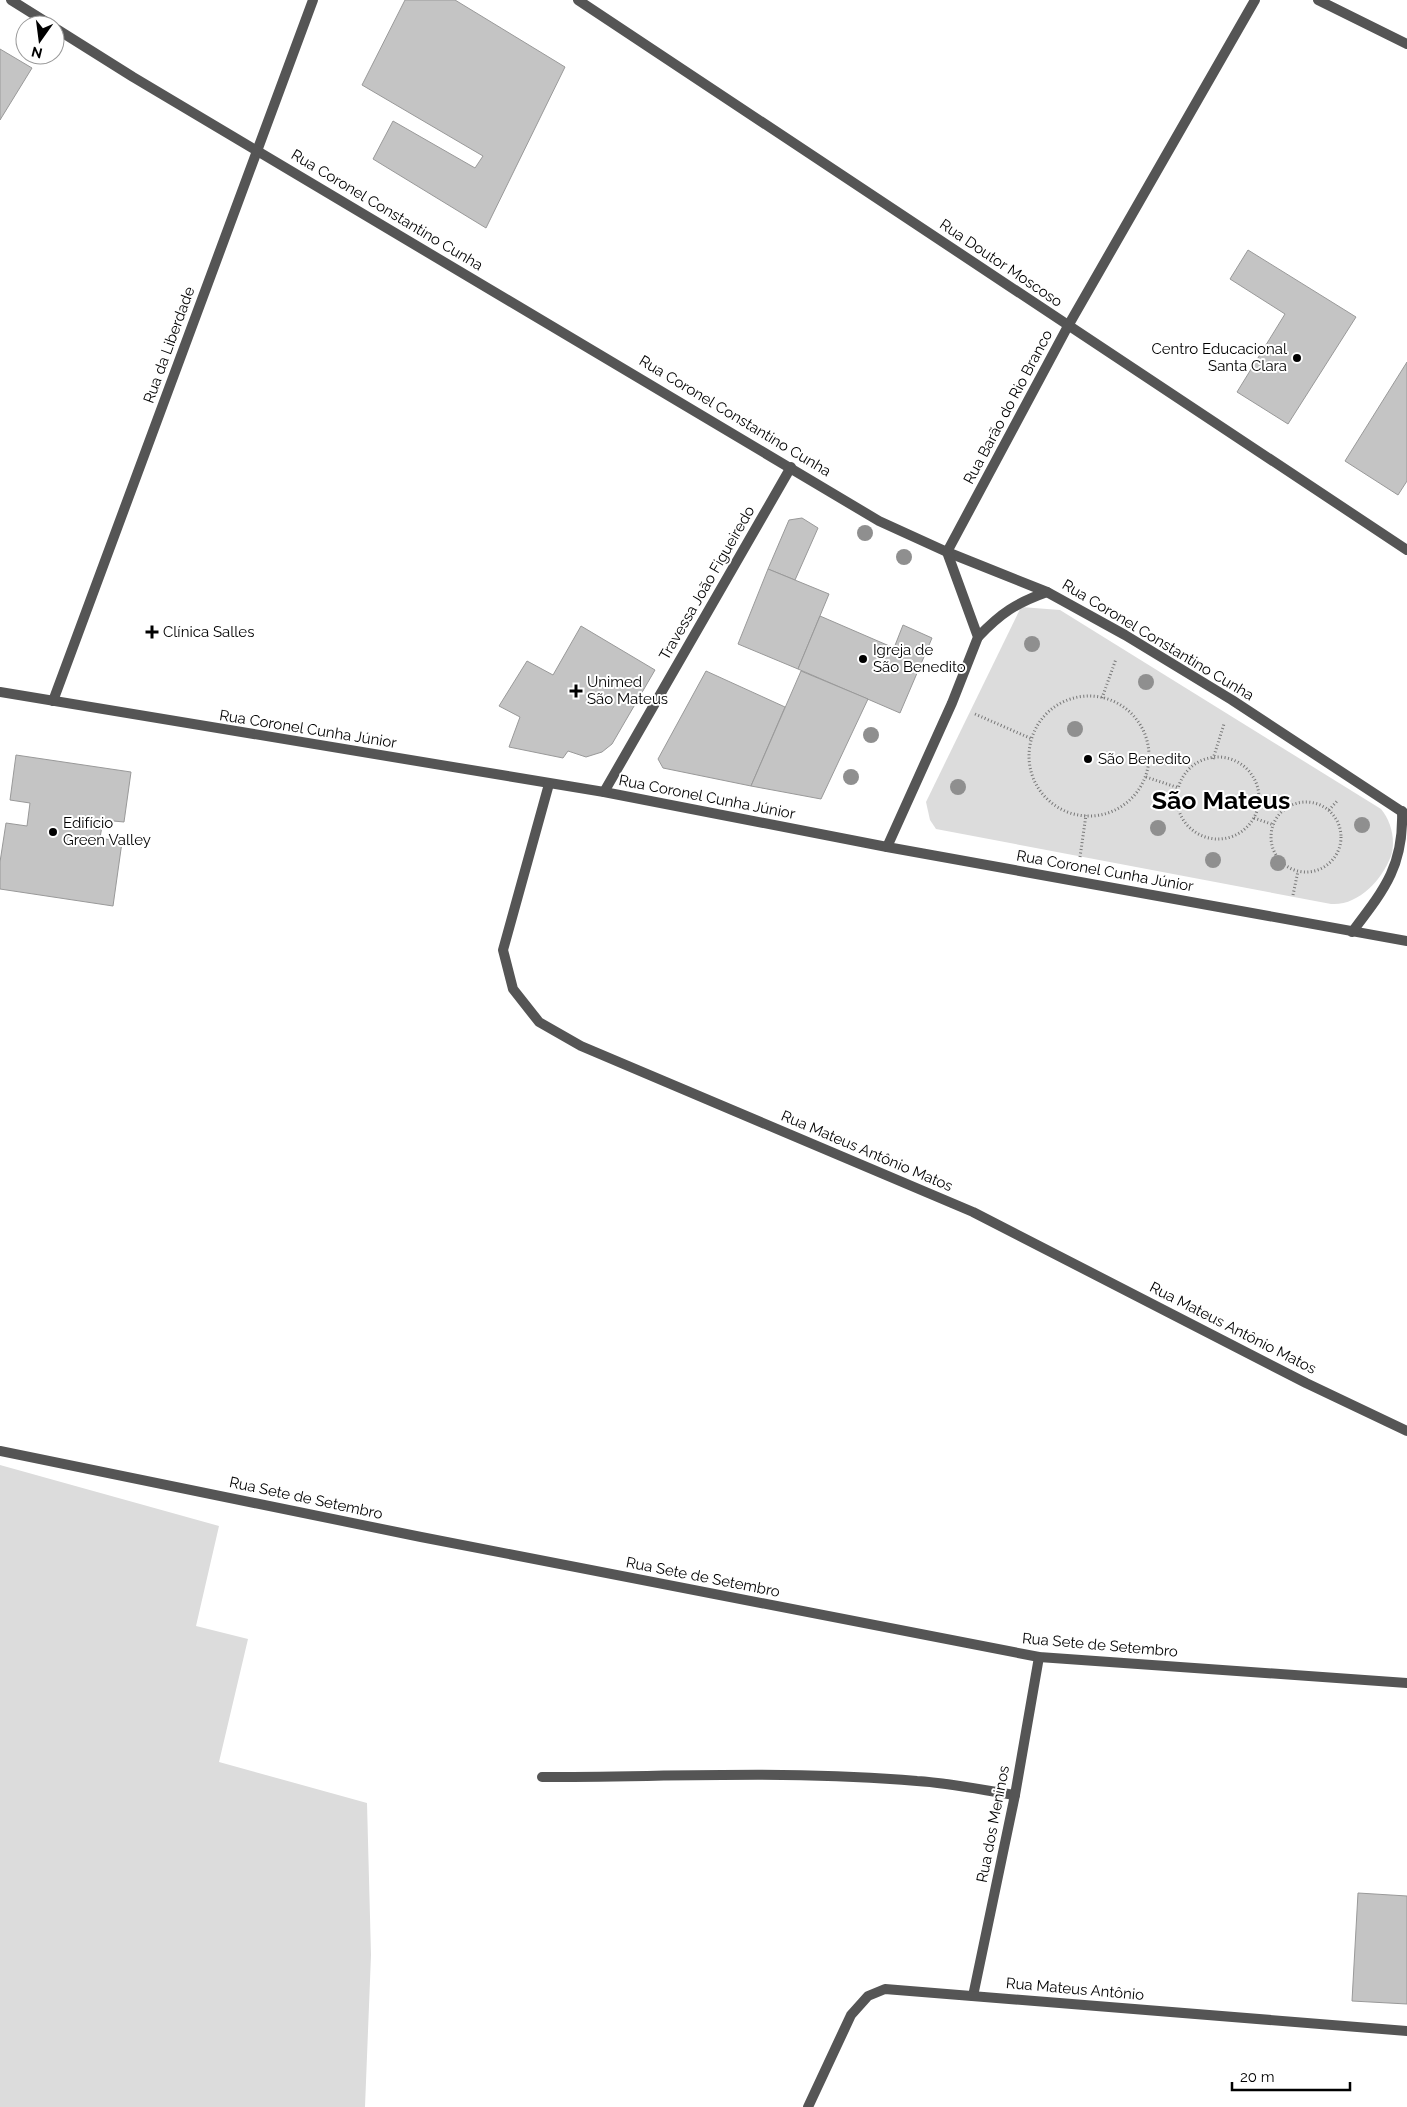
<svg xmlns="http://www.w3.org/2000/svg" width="1407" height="2107" viewBox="0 0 1407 2107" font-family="Raleway,sans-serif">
	<rect width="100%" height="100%" fill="#fff"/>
	<g fill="#dcdcdc">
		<path d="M1021,607l39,3 321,199c10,12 15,31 10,47 -9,24 -33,50 -60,48l-395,-75 -6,-9 -4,-18z"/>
		<polygon points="0,1465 219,1526 196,1626 248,1639 219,1762 367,1803 371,1955 365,2107 0,2107"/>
	</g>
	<g fill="#c4c4c4" stroke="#999">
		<polygon points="405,0 455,0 565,67 486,228 373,159 393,121 475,168 483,156 362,85"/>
		<polygon points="0,49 32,68 0,120"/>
		<polygon points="1248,250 1356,317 1288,424 1237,392 1285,314 1230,279"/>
		<polygon points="1407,362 1407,481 1398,495 1345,461"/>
		<polygon points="802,518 818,528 795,580 768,569 789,520"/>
		<polygon points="768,569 829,594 798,669 738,644"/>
		<polygon points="820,616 894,648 903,625 932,638 900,713 798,669"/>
		<polygon points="581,626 655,670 612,744 602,752 586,757 568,751 563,758 509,747 520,717 499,706 527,661 553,675"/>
		<polygon points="706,671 785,707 751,786 663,768 658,759"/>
		<polygon points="801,671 868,699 821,799 751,786"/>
		<polygon points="16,755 131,772 124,822 103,820 100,838 122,842 113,906 0,889 0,862 6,823 27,826 30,803 10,800"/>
		<polygon points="1358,1893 1407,1896 1407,2004 1352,2001"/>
	</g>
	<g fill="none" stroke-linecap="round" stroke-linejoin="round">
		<g stroke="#777" stroke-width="3" stroke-dasharray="1 2.5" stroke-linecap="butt">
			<circle cx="1089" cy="756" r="60"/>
			<polyline points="1102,698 1116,659"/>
			<polyline points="975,714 1032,739"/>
			<circle cx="1218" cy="798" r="41"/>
			<polyline points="1213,759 1224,724"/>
			<polyline points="1146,777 1179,788"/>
			<circle cx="1306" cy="837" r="35"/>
			<polyline points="1329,810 1338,800"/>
			<polyline points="1254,818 1274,825"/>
			<polyline points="1080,857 1086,815"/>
			<polyline points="1293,895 1298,871"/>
		</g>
		<g stroke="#555" stroke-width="10">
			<polyline points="578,0 1407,550"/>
			<polyline points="947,552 1068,326 1255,0"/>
			<polyline points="0,692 604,792 887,847"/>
			<polyline points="53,701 313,0"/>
			<polyline points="549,784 503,950 513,989 539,1022 581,1046 973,1212 1306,1383 1407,1431"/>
			<polyline points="604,792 791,467"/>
			<polyline points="0,1451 421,1537 1039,1657 1407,1683"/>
			<path d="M542,1777c125,0 251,-7 375,4 33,2 65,9 98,14"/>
			<polyline points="973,1996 1015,1795 1039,1657"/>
			<polyline points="808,2107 851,2015 868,1996 885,1989 1407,2031"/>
		</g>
		<g stroke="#555" stroke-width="10">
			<polyline points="11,0 51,25"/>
			<polyline points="1318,0 1407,44"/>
			<polyline points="55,28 133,77 879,521 947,552 1047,592 1125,635 1232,700 1407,815"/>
			<polyline points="947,552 978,637 952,703 887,847 1407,941"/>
			<path d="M978,637c23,-24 38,-34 69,-45"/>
			<path d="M1352,932c32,-42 52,-66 50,-121"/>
		</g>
	</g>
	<g fill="#8f8f8f">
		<circle cx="865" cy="533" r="8"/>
		<circle cx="904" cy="557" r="8"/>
		<circle cx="1032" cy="644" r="8"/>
		<circle cx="1146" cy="682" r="8"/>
		<circle cx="1075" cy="729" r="8"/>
		<circle cx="871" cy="735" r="8"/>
		<circle cx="851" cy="777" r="8"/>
		<circle cx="958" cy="787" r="8"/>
		<circle cx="1362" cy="825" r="8"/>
		<circle cx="1158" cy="828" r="8"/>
		<circle cx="1213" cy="860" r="8"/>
		<circle cx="1278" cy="863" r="8"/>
	</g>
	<g fill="#000" stroke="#fff" stroke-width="2">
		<circle cx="1297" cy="358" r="5"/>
		<path d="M149.5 624.5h5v5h5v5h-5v5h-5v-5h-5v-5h5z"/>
		<circle cx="863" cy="659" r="5"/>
		<path d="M573.5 683.5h5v5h5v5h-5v5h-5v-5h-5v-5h5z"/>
		<circle cx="1088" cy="759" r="5"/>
		<circle cx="53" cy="832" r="5"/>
	</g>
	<g text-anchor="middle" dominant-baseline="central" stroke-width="4" stroke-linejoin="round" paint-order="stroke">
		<g font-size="15" fill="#000" stroke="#fff">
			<text transform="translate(387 210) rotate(31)">Rua Coronel Constantino Cunha</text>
			<text transform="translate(1001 263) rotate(34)">Rua Doutor Moscoso</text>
			<text transform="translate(169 345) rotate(-70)">Rua da Liberdade</text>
			<text transform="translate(1008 407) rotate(-62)">Rua Barão do Rio Branco</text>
			<text transform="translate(735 416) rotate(31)">Rua Coronel Constantino Cunha</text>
			<text transform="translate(707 583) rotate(-60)">Travessa João Figueiredo</text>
			<text transform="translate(1158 640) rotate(31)">Rua Coronel Constantino Cunha</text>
			<text transform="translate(308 729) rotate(9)">Rua Coronel Cunha Júnior</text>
			<text transform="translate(707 797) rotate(11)">Rua Coronel Cunha Júnior</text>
			<text transform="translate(1105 871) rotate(10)">Rua Coronel Cunha Júnior</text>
			<text transform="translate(867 1151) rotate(23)">Rua Mateus Antônio Matos</text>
			<text transform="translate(1233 1328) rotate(27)">Rua Mateus Antônio Matos</text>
			<text transform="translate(306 1498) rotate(12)">Rua Sete de Setembro</text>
			<text transform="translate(703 1577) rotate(11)">Rua Sete de Setembro</text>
			<text transform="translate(1100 1645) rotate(5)">Rua Sete de Setembro</text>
			<text transform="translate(993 1824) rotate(-79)">Rua dos Meninos</text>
			<text transform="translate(1075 1989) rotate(5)">Rua Mateus Antônio</text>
		</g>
		<g font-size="15" fill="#000" stroke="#fff" text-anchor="start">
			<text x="1287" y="349" text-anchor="end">Centro Educacional<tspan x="1287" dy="17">Santa Clara</tspan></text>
			<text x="163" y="632">Clínica Salles</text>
			<text x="873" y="650">Igreja de<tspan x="873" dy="17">São Benedito</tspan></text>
			<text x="587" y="682">Unimed<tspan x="587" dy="17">São Mateus</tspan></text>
			<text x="1098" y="759">São Benedito</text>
			<text x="63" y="823">Edifício<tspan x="63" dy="17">Green Valley</tspan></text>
		</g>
		<g font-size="25" font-weight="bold" fill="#000" stroke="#fff">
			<text x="1221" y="800">São Mateus</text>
		</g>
	</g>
	<g transform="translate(40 40) rotate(194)"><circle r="24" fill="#ffffff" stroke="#999999"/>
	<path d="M0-4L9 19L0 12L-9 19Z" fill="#000000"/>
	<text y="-8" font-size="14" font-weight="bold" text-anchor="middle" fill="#000000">N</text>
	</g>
	<path d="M1232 2082v8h118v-8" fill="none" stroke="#000000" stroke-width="2.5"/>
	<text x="1240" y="2082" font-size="15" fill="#000000" stroke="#ffffff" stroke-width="4" paint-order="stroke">20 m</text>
</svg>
